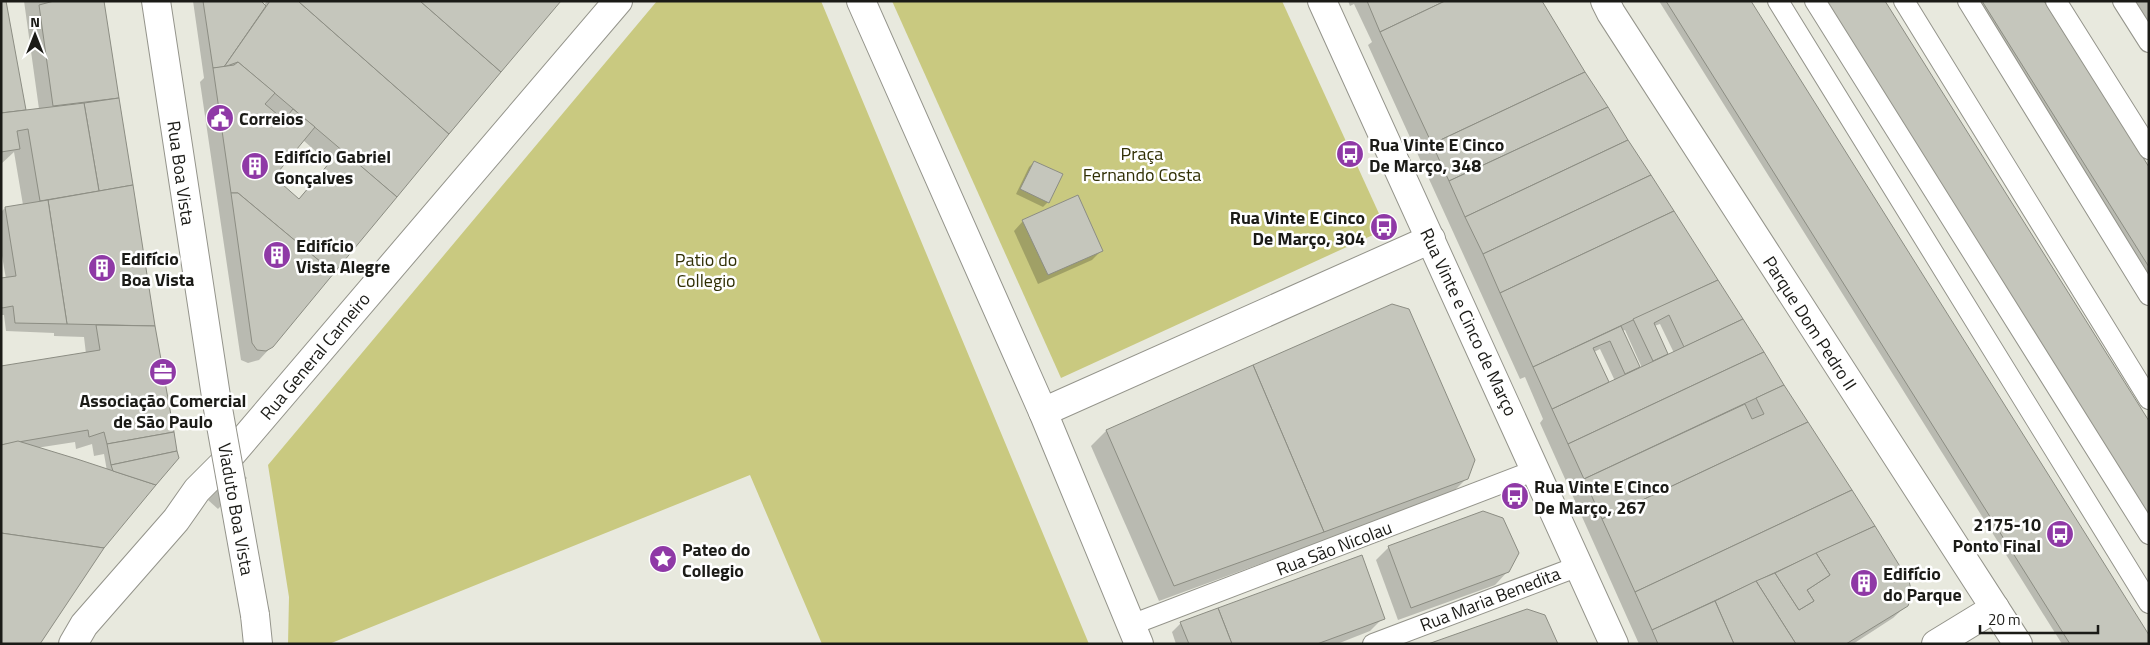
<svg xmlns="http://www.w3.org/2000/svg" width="2150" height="645" viewBox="0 0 2150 645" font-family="'Titillium Web',sans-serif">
	<rect width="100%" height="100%" fill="#e8e9de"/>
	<g fill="#c9c980">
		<polygon points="657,1 821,1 1089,644 822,644 750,475 329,644 288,644 289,597 268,465"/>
		<polygon points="892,1 1282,1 1386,229 1061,378"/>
	</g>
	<g fill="#0003" fill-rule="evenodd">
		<path d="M1,1l24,110 14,-2 -15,-108h78l70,431 -69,115 -64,97 -38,-277 85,-13 -2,-17 -30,-1v-3l-48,-2 -2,-16h-3v-35l5,-1 -5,-29v-38l4,-4 18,-3 -9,-53 -13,12zM75,442l1,7 16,-5 2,12 10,-2 3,17 -71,-23z"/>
		<path d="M193,1h66l5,4 3,-4h293l-288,345 -13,14 -11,3 -7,-3 -41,-278 4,-4zM303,140l26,23 -31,37 -26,-23z"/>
		<path d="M1348,1h193l366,604 -14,13 -40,26h-214l-99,-221 3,-4 -18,-42 -5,2 -152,-334 4,-3 -18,-38 -4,2zM1660,324l14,29 -11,5 3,-4 -12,-28zM1625,330l17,38 -2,1 -18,-38zM1600,349l15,32 -7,3 -14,-32z"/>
		<polygon points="1659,1 1749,1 2149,644 2062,644"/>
		<polygon points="1974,1 2043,1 2149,169 2149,279"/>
		<polygon points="2133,1 2149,1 2149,26"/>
		<polygon points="1034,162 1048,202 1043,207 1016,194 1029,167"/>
		<polygon points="1023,221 1102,250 1092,260 1038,284 1014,231"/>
		<polygon points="1392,305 1467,478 1451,494 1159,601 1091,446 1106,431"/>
		<polygon points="237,469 247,478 218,509 208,500"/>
		<polygon points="1389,547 1508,571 1495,585 1398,620 1376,560"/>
		<polygon points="1383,618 1370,631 1337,644 1176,644 1172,632 1181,623"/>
	</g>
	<g fill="#c5c6bc" stroke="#8c8d83">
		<polygon points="1,1 6,1 26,110 1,113"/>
		<polygon points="54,1 104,1 119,98 53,106 39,5"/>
		<polygon points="203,1 261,1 266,6 224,67 213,68"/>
		<polygon points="270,1 298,1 449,134 397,197 238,62 224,67"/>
		<polygon points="298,1 420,1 501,72 449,134"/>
		<polygon points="420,1 561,1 501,72"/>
		<polygon points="1367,1 1445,1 1380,32"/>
		<polygon points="1445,1 1542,1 1585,72 1432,144 1380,32"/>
		<polygon points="1666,1 1751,1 2149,635 2149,644 2070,644"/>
		<polygon points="1822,1 1885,1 2149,421 2149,520"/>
		<polygon points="1982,1 2044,1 2149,167 2149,267"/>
		<polygon points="238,62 275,93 265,104 284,120 293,109 315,127 274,177 299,199 341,149 397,197 334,273 238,193 231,193 213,68 234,65"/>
		<polygon points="1585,72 1608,107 1449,181 1432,144"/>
		<polygon points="119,98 133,185 99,191 84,103"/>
		<polygon points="84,103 99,191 40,201 28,129 17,131 20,149 1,152 1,113"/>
		<polygon points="1608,107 1628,140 1465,217 1449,181"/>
		<polygon points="1628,140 1651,175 1483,254 1465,217"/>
		<polygon points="1034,161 1063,174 1049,203 1020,189"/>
		<polygon points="1651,175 1674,211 1500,293 1483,254"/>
		<polygon points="133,185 155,326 67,324 48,200"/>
		<polygon points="231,193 238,193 334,273 273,347 266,351 257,350 252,343"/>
		<polygon points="1078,195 1103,251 1048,275 1022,220"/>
		<polygon points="48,200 67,324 15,323 13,306 2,308 1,305 1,278 16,276 5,207"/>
		<polygon points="1674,211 1718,280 1533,367 1500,293"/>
		<polygon points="1718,280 1743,319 1684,347 1669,315 1654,323 1668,354 1653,361 1633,319"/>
		<polygon points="1392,304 1409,309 1475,460 1468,479 1324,532 1253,365"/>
		<polygon points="1743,319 1764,352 1568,444 1552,409"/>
		<polygon points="96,325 155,326 174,432 107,444 104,432 89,437 88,430 1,445 1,366 100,350"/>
		<polygon points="1621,326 1640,367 1625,374 1610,341 1593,348 1609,382 1552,409 1533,367"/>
		<polygon points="1764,352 1784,385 1584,479 1568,444"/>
		<polygon points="1253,365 1324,532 1174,586 1106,430"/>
		<polygon points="1784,385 1808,422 1602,519 1584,479 1745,404 1752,419 1764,414 1756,398"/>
		<polygon points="1808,422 1852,490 1635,592 1602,519"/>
		<polygon points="174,432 177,451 111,465 107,444"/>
		<polygon points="18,441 77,459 156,485 104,548 1,533 1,445"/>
		<polygon points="177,451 179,458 156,485 113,471 111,465"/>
		<polygon points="1852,490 1875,526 1652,630 1635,592"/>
		<polygon points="1483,511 1503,518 1519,553 1509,572 1411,608 1388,546"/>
		<polygon points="1875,526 1909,581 1912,594 1908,606 1846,644 1796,644 1756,581 1775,573 1799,610 1814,601 1807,590 1830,575 1816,553"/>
		<polygon points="1,533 104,548 40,644 1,644"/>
		<polygon points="1816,553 1830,575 1807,590 1814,601 1799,610 1775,573"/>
		<polygon points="1362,555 1385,619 1317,644 1232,644 1218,608"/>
		<polygon points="1756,581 1796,644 1734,644 1715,601"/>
		<polygon points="1715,601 1734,644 1658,644 1652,630"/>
		<polygon points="1218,608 1232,644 1189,644 1180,622"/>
		<polygon points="1527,609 1545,615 1558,644 1428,644"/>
	</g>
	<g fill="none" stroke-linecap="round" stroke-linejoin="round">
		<g stroke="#94948b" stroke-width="22">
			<g id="lane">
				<polyline points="1778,1 2149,603"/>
				<polyline points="1815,1 2149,534"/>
				<polyline points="1904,1 2149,399"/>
				<polyline points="1968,1 2149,295"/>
				<polyline points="2056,1 2149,149"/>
				<polyline points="2123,1 2149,42"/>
				<polyline points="1131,625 1536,470"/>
				<polyline points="1373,644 1579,566"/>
			</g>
		</g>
		<g stroke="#94948b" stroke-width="30">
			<g id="street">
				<polyline points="1322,1 1614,644"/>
				<polyline points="1043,412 1431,239"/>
				<polyline points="73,644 84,625 176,520 197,490 223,464 618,1"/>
				<polyline points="1936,644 1995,608"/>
			</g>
		</g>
		<g stroke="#94948b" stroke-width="30">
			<g id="secondary">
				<polyline points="156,1 217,403"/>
				<polyline points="861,1 1043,412 1139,644"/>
				<polyline points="1605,1 1611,13 2018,644"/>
				<polyline points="255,615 258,644"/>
			</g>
		</g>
		<use href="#lane" stroke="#fff" stroke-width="20"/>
		<use href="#street" stroke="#fff" stroke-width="28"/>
		<use href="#secondary" stroke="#fff" stroke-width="28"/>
		<g stroke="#94948b" stroke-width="30" stroke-linecap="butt">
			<polyline id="secondary-bridge" points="217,403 255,615"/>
		</g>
		<use href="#secondary-bridge" stroke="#fff" stroke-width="28"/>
	</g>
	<defs>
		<g id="civic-disc" transform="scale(1.4375)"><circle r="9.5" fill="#8f39a6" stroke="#fff"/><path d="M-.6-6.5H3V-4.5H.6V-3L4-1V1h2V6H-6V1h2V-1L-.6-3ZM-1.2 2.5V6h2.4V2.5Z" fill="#fff"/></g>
		<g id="bus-disc" transform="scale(1.4375)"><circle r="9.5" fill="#8f39a6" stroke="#fff"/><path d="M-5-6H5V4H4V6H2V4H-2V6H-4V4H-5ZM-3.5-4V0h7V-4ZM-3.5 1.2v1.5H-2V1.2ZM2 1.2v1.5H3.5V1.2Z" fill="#fff"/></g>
		<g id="building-disc" transform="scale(1.4375)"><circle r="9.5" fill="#8f39a6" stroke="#fff"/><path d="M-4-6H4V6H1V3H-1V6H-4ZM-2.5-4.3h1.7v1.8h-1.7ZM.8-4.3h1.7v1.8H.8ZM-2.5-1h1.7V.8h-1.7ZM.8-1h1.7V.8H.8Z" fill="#fff"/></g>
		<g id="office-disc" transform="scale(1.4375)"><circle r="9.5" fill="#8f39a6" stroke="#fff"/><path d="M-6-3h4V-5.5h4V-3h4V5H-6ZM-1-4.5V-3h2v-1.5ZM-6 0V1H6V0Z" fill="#fff"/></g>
		<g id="sight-disc" transform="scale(1.4375)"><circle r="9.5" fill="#8f39a6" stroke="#fff"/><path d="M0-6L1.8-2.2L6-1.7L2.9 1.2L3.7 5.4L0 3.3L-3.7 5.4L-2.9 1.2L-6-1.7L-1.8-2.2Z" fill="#fff"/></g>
	</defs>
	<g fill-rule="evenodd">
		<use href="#civic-disc" x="220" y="118"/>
		<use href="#bus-disc" x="1350" y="154"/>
		<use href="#building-disc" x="255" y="166"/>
		<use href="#bus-disc" x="1384" y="227"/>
		<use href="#building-disc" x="277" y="255"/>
		<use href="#building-disc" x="102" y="268"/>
		<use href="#office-disc" x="163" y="372"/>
		<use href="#bus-disc" x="1515" y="496"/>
		<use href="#bus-disc" x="2060" y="534"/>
		<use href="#sight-disc" x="663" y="559"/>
		<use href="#building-disc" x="1864" y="583"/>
	</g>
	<g text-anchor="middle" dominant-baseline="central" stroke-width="5" stroke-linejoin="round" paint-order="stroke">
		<g font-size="18" font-weight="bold" fill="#1b1b17" stroke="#fff" text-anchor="start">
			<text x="239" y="118">Correios</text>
			<text x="1369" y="144">Rua Vinte E Cinco<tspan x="1369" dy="21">De Março, 348</tspan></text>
			<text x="274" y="156">Edifício Gabriel<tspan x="274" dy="21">Gonçalves</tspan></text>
			<text x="1365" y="217" text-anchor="end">Rua Vinte E Cinco<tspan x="1365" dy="21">De Março, 304</tspan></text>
			<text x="296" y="245">Edifício<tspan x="296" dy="21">Vista Alegre</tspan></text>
			<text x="121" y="258">Edifício<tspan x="121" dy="21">Boa Vista</tspan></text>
			<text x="163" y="400" text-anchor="middle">Associação Comercial<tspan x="163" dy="21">de São Paulo</tspan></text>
			<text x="1534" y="486">Rua Vinte E Cinco<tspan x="1534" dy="21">De Março, 267</tspan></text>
			<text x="2041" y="524" text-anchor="end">2175-10<tspan x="2041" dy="21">Ponto Final</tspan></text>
			<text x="682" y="549">Pateo do<tspan x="682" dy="21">Collegio</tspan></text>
			<text x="1883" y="573">Edifício<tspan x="1883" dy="21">do Parque</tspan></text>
		</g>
		<g font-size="18" fill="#302f04" stroke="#fff">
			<text x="1142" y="153">Praça<tspan x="1142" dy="21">Fernando Costa</tspan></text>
			<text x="706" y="259">Patio do<tspan x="706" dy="21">Collegio</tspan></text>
		</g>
		<g font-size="18" fill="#1b1b17" stroke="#fff">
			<text transform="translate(181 173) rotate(82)">Rua Boa Vista</text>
			<text transform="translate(1469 322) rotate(65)">Rua Vinte e Cinco de Março</text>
			<text transform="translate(1810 323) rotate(57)">Parque Dom Pedro II</text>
			<text transform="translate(315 356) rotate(-50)">Rua General Carneiro</text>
			<text transform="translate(236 509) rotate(80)">Viaduto Boa Vista</text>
			<text transform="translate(1334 548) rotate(-21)">Rua São Nicolau</text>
			<text transform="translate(1490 599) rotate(-21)">Rua Maria Benedita</text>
		</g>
	</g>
	<rect width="2150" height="645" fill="none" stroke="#1b1b17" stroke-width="5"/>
	<g transform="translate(35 35)" stroke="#ffffff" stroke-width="4" paint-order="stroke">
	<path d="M0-4L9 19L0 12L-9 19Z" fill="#1b1b17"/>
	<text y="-8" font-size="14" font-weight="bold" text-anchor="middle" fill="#1b1b17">N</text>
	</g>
	<path d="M1980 625v8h118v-8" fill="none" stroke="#1b1b17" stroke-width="2.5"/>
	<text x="1988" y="625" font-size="15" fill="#1b1b17" stroke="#ffffff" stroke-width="4" paint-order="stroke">20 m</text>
</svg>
